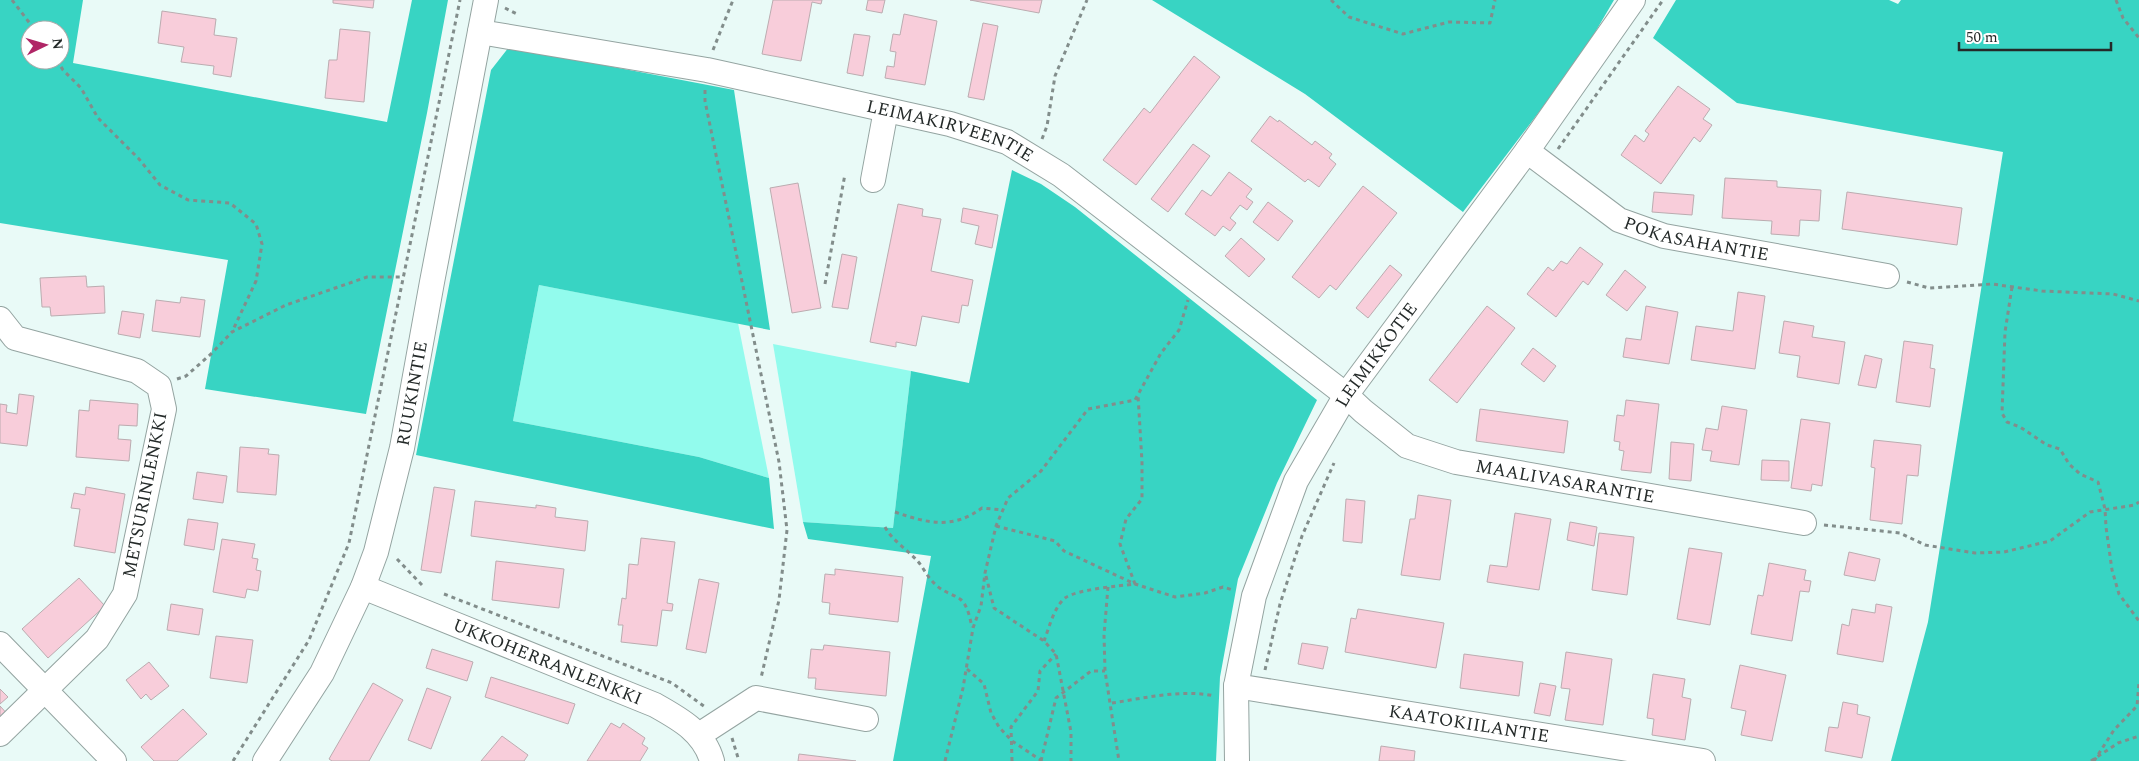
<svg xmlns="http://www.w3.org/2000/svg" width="2139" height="761" viewBox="0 0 2139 761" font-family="Spectral,serif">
	<rect width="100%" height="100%" fill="#e9faf7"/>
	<g fill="#92fbed">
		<polygon points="539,285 738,323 769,478 699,457 513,421"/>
		<polygon points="773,344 911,371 893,528 803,522"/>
	</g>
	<g fill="#38d4c3" fill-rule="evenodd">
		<path d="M0,0h83l-10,63 314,59 25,-122h36l-21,113 -61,301 -161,-25 23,-129 -228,-37zM30,30h30v30h-30z"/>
		<polygon points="1152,0 1614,0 1580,58 1463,212 1305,94"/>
		<polygon points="1676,0 1889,0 1898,4 1901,0 2139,0 2139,761 1891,761 1928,622 2003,152 1737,103 1653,38"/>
		<polygon points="509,47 734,90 770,330 539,285 513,421 699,457 769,478 774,529 416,455 491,70"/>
		<polygon points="1012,170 1041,184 1075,207 1317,400 1277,483 1238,579 1220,677 1216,761 893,761 931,556 808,539 803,522 893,528 911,371 969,383"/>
	</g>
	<g fill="#f8cdda" stroke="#bbacb0">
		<polygon points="333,0 374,0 373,8 333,3"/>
		<polygon points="773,0 822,0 821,4 812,2 801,61 762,54"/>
		<polygon points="868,0 885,0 882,13 866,10"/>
		<polygon points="970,0 1042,0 1039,13"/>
		<polygon points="162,11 216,19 214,35 237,38 231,77 213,74 214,66 181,62 184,47 158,43"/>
		<polygon points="904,14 937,21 925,85 885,78 887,66 894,67 896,52 890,51 893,34 900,35"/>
		<polygon points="983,23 998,26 984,100 968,97"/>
		<polygon points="340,29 370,32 364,102 325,98 329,60 337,60"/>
		<polygon points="854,34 870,36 863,76 847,73"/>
		<polygon points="1194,56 1220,77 1136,185 1103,160 1144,108 1150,113"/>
		<polygon points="1678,86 1710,109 1703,119 1712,125 1700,142 1694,137 1661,184 1621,155 1635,135 1644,142 1649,134 1645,131"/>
		<polygon points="1270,116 1278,122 1279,120 1312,145 1315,141 1332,154 1329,158 1336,164 1319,187 1308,179 1305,182 1251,141"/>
		<polygon points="1193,144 1210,156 1168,212 1151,199"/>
		<polygon points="1229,172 1252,189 1246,197 1253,202 1247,210 1240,205 1230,218 1236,223 1230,231 1223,226 1215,236 1185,214 1202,190 1211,196"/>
		<polygon points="1725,178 1777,181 1777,187 1821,190 1819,221 1800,220 1799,236 1771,234 1772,221 1722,218"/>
		<polygon points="798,183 821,308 792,313 770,188"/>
		<polygon points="1363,186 1397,213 1336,290 1330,285 1319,298 1292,277"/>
		<polygon points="1654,192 1694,195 1692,215 1652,212"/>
		<polygon points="1847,192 1962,208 1957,245 1842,229"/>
		<polygon points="1268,202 1293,221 1278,241 1253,222"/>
		<polygon points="898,204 923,209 922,216 941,219 931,271 973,280 968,306 962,305 959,323 922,316 916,346 896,342 896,347 870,342"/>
		<polygon points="963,208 998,215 992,248 975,244 979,226 961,222"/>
		<polygon points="1241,238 1265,259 1249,277 1225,256"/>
		<polygon points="1580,247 1603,264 1588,285 1583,281 1556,317 1527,294 1548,267 1553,271 1561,261 1567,264"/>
		<polygon points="842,254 857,257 848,309 832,307"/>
		<polygon points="1390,265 1402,275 1368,318 1356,308"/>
		<polygon points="1625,270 1646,287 1627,311 1606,295"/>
		<polygon points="86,276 87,287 104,286 105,313 51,316 50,307 42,307 40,278"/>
		<polygon points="1738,292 1765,296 1755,369 1691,360 1696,326 1733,331"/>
		<polygon points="181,297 205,300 200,337 152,331 156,300 180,303"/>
		<polygon points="1487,306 1515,328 1457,403 1429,380"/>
		<polygon points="1646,306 1678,312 1669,364 1623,357 1626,338 1641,340"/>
		<polygon points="122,311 144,314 140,338 118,334"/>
		<polygon points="1784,321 1814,326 1812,337 1845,342 1839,384 1797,377 1800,356 1779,353"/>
		<polygon points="1904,341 1933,345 1930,368 1935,369 1930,407 1896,402"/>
		<polygon points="1533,348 1556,366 1544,382 1521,364"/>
		<polygon points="1865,355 1882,359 1876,388 1858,385"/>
		<polygon points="19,394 34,396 27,446 0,443 0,404 7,405 6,412 17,414"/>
		<polygon points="90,400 138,404 137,426 119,425 118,439 131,440 129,461 76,457 79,410 89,411"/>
		<polygon points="1626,400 1659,404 1651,473 1621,470 1624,451 1619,450 1620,442 1614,441 1617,415 1624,416"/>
		<polygon points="1722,406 1747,410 1739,465 1710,461 1712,451 1702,450 1706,428 1718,430"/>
		<polygon points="1480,409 1568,421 1564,453 1476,441"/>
		<polygon points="1801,419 1830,423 1822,486 1812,484 1811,491 1791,488"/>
		<polygon points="1874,440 1921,445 1918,476 1907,475 1902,524 1870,520 1875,468 1871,467"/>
		<polygon points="1671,442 1694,444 1691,481 1669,479"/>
		<polygon points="240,447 269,449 268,454 279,455 276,495 237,492"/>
		<polygon points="1762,460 1789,461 1789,481 1761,480"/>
		<polygon points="197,472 227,476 223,503 193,499"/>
		<polygon points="86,487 125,494 115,553 74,546 80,509 71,508 74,493 85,495"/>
		<polygon points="434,487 455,490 441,573 421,570"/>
		<polygon points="1418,495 1451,500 1440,580 1401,575 1410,519 1415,519"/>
		<polygon points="1346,499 1365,501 1362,543 1343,541"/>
		<polygon points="475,501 536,508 536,505 556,508 555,517 588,521 585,551 471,536"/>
		<polygon points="1515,513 1551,519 1539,590 1487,582 1490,565 1507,567"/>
		<polygon points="188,519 218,523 214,550 184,545"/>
		<polygon points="1570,522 1597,527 1594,546 1567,540"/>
		<polygon points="1599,533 1634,537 1627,595 1592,590"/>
		<polygon points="641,538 675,542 667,603 673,604 672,611 662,610 657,646 621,642 623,625 618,625 622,598 626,599 629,564 638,565"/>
		<polygon points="222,539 255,544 252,558 258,559 256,570 261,571 258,591 247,589 245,598 213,592"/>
		<polygon points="1689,548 1722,553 1710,625 1677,619"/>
		<polygon points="1849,552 1880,559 1875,581 1844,575"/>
		<polygon points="496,561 564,569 559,608 492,600"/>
		<polygon points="1769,563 1806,570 1804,580 1811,581 1809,592 1800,591 1792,641 1751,634 1758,595 1763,596"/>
		<polygon points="835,569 903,577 898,622 829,614 830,603 822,602 825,574 835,575"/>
		<polygon points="79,578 105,606 48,658 22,629"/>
		<polygon points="699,579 719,583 706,653 686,649"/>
		<polygon points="171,604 203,609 199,635 167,630"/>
		<polygon points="1876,604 1892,607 1883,662 1837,654 1842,624 1849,626 1852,609 1875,613"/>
		<polygon points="1358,609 1444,623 1436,668 1345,652 1351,618 1356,619"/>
		<polygon points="216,636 253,640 247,683 210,678"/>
		<polygon points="1302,643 1328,647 1323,669 1298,664"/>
		<polygon points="824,645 890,652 886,696 815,689 816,678 808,678 811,649 823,650"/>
		<polygon points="432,649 473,662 467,681 426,668"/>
		<polygon points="1566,652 1612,659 1603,725 1565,720 1570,689 1561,688"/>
		<polygon points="1464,654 1523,662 1519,696 1460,688"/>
		<polygon points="149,662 169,686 151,700 146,694 141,699 126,680"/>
		<polygon points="1740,665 1786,675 1772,741 1741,735 1746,711 1731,708"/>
		<polygon points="1653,674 1685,679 1682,697 1691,699 1685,740 1652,735 1654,719 1647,718"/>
		<polygon points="491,677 575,704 568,724 485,697"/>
		<polygon points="373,683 403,700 369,761 332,761 329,759"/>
		<polygon points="1540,683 1556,686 1550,716 1534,713"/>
		<polygon points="427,688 451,697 431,749 408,740"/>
		<polygon points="0,689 8,697 0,704"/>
		<polygon points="1843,702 1858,705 1857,714 1870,717 1862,758 1825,751 1829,727 1838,728"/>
		<polygon points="0,706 11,718 0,718"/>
		<polygon points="183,709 207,734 177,761 154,761 141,747"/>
		<polygon points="611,723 620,728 623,723 645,738 642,744 648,748 640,761 587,761"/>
		<polygon points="502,736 528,755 524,761 481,761"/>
		<polygon points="1381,746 1415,751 1414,761 1379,761"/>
		<polygon points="799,754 856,761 798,761"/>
	</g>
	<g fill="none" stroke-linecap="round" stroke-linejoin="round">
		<g stroke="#94a4a1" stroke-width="26">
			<g id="minor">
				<path id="s1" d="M480,32l227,38 243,54 57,18 54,33 285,220 17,16 44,35 49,16 348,61"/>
				<path id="s2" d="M1527,151l92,69 45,16 223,40"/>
				<polyline points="873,180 886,110"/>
				<polyline points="0,319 15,338 137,371 159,386 164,409 125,594 97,639 0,734"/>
				<path id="s3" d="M363,587l292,118c25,14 49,27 57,56"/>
				<polyline points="0,644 114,761"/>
				<path id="s4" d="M1236,686l467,75"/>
				<polyline points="699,735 756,698 866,719"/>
				<path id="s5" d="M265,761l57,-88 41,-86 13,-35 26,-104 30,-166 54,-282"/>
				<path id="s6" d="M1237,761l-1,-75 18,-90 42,-115 50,-86 181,-244 106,-151"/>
			</g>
		</g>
		<g stroke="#828d8b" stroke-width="3" stroke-dasharray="4 4" stroke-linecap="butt">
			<polyline points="12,0 35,30"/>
			<polyline points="1331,0 1349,17 1403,34 1449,22 1490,23 1495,0"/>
			<polyline points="2116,0 2123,18 2139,38"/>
			<polyline points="505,8 517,14 518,16"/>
			<polyline points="713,50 733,0"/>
			<polyline points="57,60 63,70 81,88 98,118 139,159 160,185 188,200 230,203 256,224 262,244 256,281 232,332"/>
			<polyline points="705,90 705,101 779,462 787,530 779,600 761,678"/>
			<polyline points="1042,139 1047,126 1055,76 1087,0"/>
			<polyline points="1558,149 1663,0"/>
			<polyline points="1907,282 1929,288 1992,284 2042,291 2113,294 2139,301"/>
			<polyline points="825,284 845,174"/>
			<polyline points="2012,287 2005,332 2002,413 2007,422 2020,427 2047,445 2060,449 2069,464 2080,474 2098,482 2105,509 2106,527 2112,570 2119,594 2139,621"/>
			<polyline points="177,379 186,376 211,354 232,332 286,305 367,277 402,277"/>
			<path d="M895,512c32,11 57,18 87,-4l21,2"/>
			<polyline points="1824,525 1900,533 1925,545 1975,553 2004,552 2050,541 2090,512 2135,505 2139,502"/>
			<polyline points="996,526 1055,541 1064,551 1135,584 1175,597 1205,593 1223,587 1233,590"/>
			<path d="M885,527c8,15 24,23 35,37 5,7 9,15 16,21 7,7 17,9 24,14 8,6 10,20 12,28"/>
			<polyline points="397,559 422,585"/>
			<polyline points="986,576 994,608 1044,641 1056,654 1071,732 1071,761"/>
			<polyline points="1108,587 1104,635 1105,671 1119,761"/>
			<polyline points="444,594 672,683 705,707"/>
			<path d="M1044,641c5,-13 10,-34 21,-43 13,-9 54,-12 70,-14l-15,-40 6,-25 16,-20v-37l-4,-67"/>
			<polyline points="967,669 984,684 991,713 999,727 1012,741 1042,761"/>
			<polyline points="1265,670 1280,604 1302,536 1334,463"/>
			<path d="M1112,703c33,-5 70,-14 103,-7"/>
			<polyline points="732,738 739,761"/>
			<polyline points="233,761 309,640 349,543 460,0"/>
			<polyline points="945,761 963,688 973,628 981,606 985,573 996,526 1008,498 1041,471 1088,409 1135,400 1161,353 1179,330 1188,300"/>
			<polyline points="1012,761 1011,727 1038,691 1040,671 1056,654"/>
			<polyline points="1041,761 1056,698 1091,671 1105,671"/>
			<polyline points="2091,761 2118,743 2139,736"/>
			<polyline points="2094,761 2114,730 2137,706 2139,683"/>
		</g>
		<use href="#minor" stroke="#fff" stroke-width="24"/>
	</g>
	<g text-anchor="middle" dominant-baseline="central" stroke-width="4" stroke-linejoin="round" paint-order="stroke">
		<g font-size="18" fill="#242a29" stroke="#fff">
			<text stroke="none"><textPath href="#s1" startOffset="481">LEIMAKIRVEENTIE</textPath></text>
			<text stroke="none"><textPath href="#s2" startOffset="195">POKASAHANTIE</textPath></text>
			<text stroke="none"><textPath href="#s6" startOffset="439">LEIMIKKOTIE</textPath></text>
			<text stroke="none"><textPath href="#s5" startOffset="400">RUUKINTIE</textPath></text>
			<text stroke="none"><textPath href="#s1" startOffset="1204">MAALIVASARANTIE</textPath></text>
			<text transform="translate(145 495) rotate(-79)">METSURINLENKKI</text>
			<text stroke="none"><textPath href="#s3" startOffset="199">UKKOHERRANLENKKI</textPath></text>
			<text stroke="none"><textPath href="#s4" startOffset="236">KAATOKIILANTIE</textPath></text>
		</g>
	</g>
	<g transform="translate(45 45) rotate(85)"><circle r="24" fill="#ffffff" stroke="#a7aaa9"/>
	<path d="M0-4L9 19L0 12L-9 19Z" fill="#b02666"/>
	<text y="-8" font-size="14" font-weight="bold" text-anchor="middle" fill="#242a29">N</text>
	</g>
	<path d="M1959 42v8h152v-8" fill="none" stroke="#242a29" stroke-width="2.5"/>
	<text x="1966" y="42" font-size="15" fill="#242a29" stroke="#ffffff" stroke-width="4" paint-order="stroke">50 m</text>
</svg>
